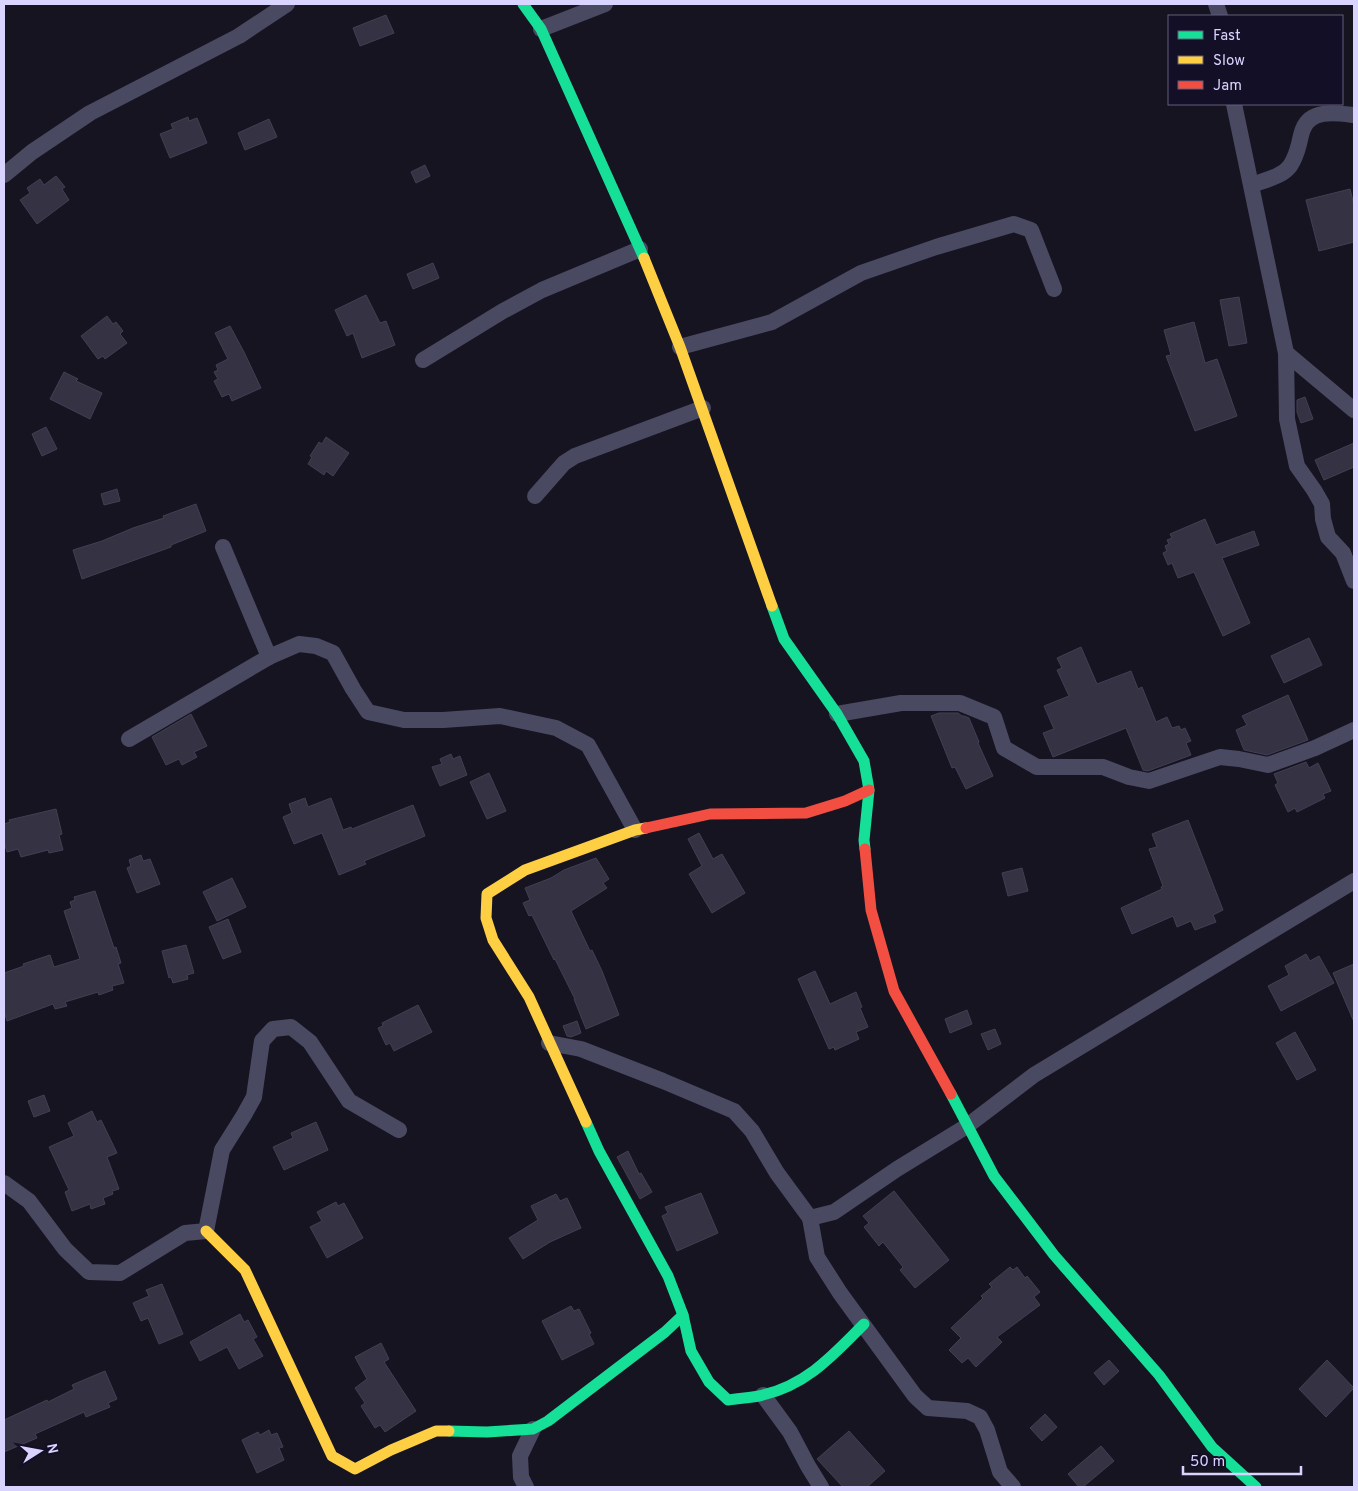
<svg xmlns="http://www.w3.org/2000/svg" width="1358" height="1491" viewBox="0 0 1358 1491" font-family="Overpass,sans-serif">
	<rect width="100%" height="100%" fill="#161421"/>
	<g fill="#343243" stroke="#433f54">
		<polygon points="386,15 394,33 360,46 353,28"/>
		<polygon points="188,117 189,121 197,118 207,143 170,158 160,134 173,129 171,124"/>
		<polygon points="269,119 277,137 245,150 238,133"/>
		<polygon points="425,165 430,176 416,183 411,172"/>
		<polygon points="56,176 65,187 62,189 69,200 37,224 20,200 30,193 27,188 40,179 44,185"/>
		<polygon points="1350,189 1354,205 1354,242 1319,251 1306,200"/>
		<polygon points="433,263 439,278 413,289 407,274"/>
		<polygon points="366,295 380,323 386,321 395,345 362,358 353,333 347,336 335,310"/>
		<polygon points="1239,297 1247,343 1229,346 1220,300"/>
		<polygon points="107,316 113,324 116,322 123,331 120,334 127,343 105,359 103,356 98,359 81,336"/>
		<polygon points="1194,322 1205,363 1217,359 1237,416 1195,431 1166,356 1171,355 1164,330"/>
		<polygon points="230,326 244,352 261,388 232,401 229,394 222,397 214,381 218,379 214,372 218,370 216,365 228,359 215,333"/>
		<polygon points="64,372 78,379 76,381 102,393 90,419 50,399"/>
		<polygon points="1305,397 1313,419 1301,423 1297,412 1297,400"/>
		<polygon points="46,427 57,449 42,456 32,434"/>
		<polygon points="326,437 349,453 333,476 326,471 324,475 308,464 312,457 310,456 319,442 322,444"/>
		<polygon points="1354,443 1354,467 1324,480 1315,460"/>
		<polygon points="117,489 120,501 104,505 101,494"/>
		<polygon points="196,504 206,531 171,545 171,547 82,579 73,550 102,541 133,528 164,518 163,516"/>
		<polygon points="1205,519 1216,545 1254,531 1259,545 1222,558 1250,623 1223,636 1194,572 1178,578 1172,563 1168,565 1163,553 1167,551 1165,546 1169,544 1167,540 1172,538 1170,534"/>
		<polygon points="1309,638 1322,665 1284,683 1271,656"/>
		<polygon points="1081,647 1097,684 1131,671 1138,689 1142,687 1156,722 1167,717 1172,728 1179,726 1181,730 1185,728 1191,741 1186,743 1191,755 1148,771 1143,770 1126,728 1053,757 1043,733 1054,729 1044,706 1069,696 1057,670 1062,668 1057,658"/>
		<polygon points="1288,695 1308,740 1267,755 1244,750 1236,730 1247,725 1242,716"/>
		<polygon points="939,713 958,713 962,716 964,716 969,718 979,742 978,743 993,776 966,789 955,767 952,768 931,716"/>
		<polygon points="191,714 207,746 194,752 197,757 182,765 179,759 166,765 152,737"/>
		<polygon points="451,754 453,759 460,756 467,775 440,786 432,767 442,764 440,759"/>
		<polygon points="1306,762 1309,768 1318,763 1331,791 1323,794 1325,798 1297,812 1295,808 1288,812 1275,785 1278,783 1274,774"/>
		<polygon points="489,773 506,811 487,819 470,782"/>
		<polygon points="305,798 308,807 331,798 343,830 351,827 352,829 413,805 425,836 364,861 366,864 339,875 322,833 294,844 283,817 292,813 289,804"/>
		<polygon points="56,809 62,834 59,835 63,850 49,853 48,850 21,857 18,849 7,852 4,842 4,824 10,822 9,820"/>
		<polygon points="1188,820 1223,910 1213,915 1216,922 1195,930 1191,921 1177,927 1173,916 1132,934 1121,908 1162,889 1161,887 1163,886 1149,849 1157,847 1152,834"/>
		<polygon points="699,833 713,859 722,854 745,893 712,913 689,874 702,866 688,839"/>
		<polygon points="141,855 143,861 150,859 160,884 137,893 127,868 131,866 129,860"/>
		<polygon points="596,858 609,879 603,883 607,888 571,911 590,951 592,950 602,971 619,1015 586,1029 574,999 575,999 555,959 554,960 532,915 529,916 523,903 530,900 525,888 551,878 564,870"/>
		<polygon points="1022,868 1028,891 1008,896 1002,873"/>
		<polygon points="232,878 246,907 217,921 203,892"/>
		<polygon points="95,891 114,948 116,947 121,963 118,964 124,983 112,986 113,990 99,995 98,992 65,1002 67,1006 55,1009 53,1004 7,1021 4,1011 4,973 24,966 23,964 50,955 54,967 80,959 64,911 72,908 70,902 75,900 74,897"/>
		<polygon points="228,919 241,952 223,959 209,927"/>
		<polygon points="186,945 194,973 187,975 188,979 173,983 171,977 169,978 162,951"/>
		<polygon points="1306,954 1310,961 1319,956 1334,983 1281,1011 1268,986 1289,975 1285,966"/>
		<polygon points="1354,964 1354,1022 1333,973"/>
		<polygon points="815,971 830,1004 856,992 862,1007 860,1008 868,1027 856,1032 859,1039 835,1050 834,1047 829,1049 798,979"/>
		<polygon points="418,1005 432,1032 394,1051 390,1043 386,1045 378,1028 383,1026 382,1023"/>
		<polygon points="967,1010 972,1024 950,1033 945,1019"/>
		<polygon points="577,1021 581,1033 571,1037 567,1036 563,1026"/>
		<polygon points="995,1029 1001,1044 988,1050 981,1034"/>
		<polygon points="1295,1032 1316,1070 1297,1080 1276,1043"/>
		<polygon points="44,1095 50,1111 34,1117 28,1101"/>
		<polygon points="92,1111 97,1122 101,1120 117,1153 107,1157 119,1189 112,1191 113,1194 103,1198 105,1204 91,1209 90,1204 72,1211 65,1192 69,1190 49,1147 74,1136 68,1123"/>
		<polygon points="316,1122 328,1150 284,1170 273,1147 293,1138 291,1133"/>
		<polygon points="628,1151 639,1174 641,1173 652,1192 640,1199 617,1157"/>
		<polygon points="894,1191 949,1260 915,1288 900,1270 903,1267 883,1242 879,1246 864,1227 869,1223 863,1216"/>
		<polygon points="701,1193 718,1233 677,1251 662,1216 668,1213 665,1207"/>
		<polygon points="556,1194 560,1201 567,1198 581,1228 550,1242 523,1259 509,1238 538,1220 531,1206"/>
		<polygon points="336,1202 338,1206 344,1203 363,1238 327,1258 310,1227 322,1221 317,1212"/>
		<polygon points="1010,1267 1013,1270 1017,1267 1025,1278 1027,1276 1040,1292 1034,1297 1040,1305 997,1337 1002,1342 976,1367 968,1358 962,1363 949,1350 961,1338 951,1328 983,1298 981,1296 992,1287 989,1284"/>
		<polygon points="162,1284 183,1334 159,1344 148,1318 141,1321 133,1303 149,1296 146,1290"/>
		<polygon points="571,1306 574,1311 579,1309 591,1333 589,1334 594,1344 562,1360 542,1321"/>
		<polygon points="240,1314 244,1322 248,1320 257,1337 253,1339 263,1356 239,1369 227,1347 200,1361 190,1342"/>
		<polygon points="381,1343 389,1359 384,1362 416,1411 385,1432 380,1425 375,1428 361,1406 365,1403 355,1388 367,1379 355,1357"/>
		<polygon points="1109,1360 1119,1371 1104,1385 1094,1373"/>
		<polygon points="1327,1360 1354,1388 1326,1417 1299,1389"/>
		<polygon points="105,1371 117,1399 108,1403 110,1407 86,1417 84,1412 35,1434 37,1438 4,1452 4,1420 47,1400 48,1402 74,1389 72,1385"/>
		<polygon points="1045,1414 1057,1427 1042,1441 1030,1428"/>
		<polygon points="269,1430 271,1435 277,1433 283,1447 279,1448 284,1460 257,1473 242,1440 258,1432 260,1435"/>
		<polygon points="849,1431 885,1471 867,1487 843,1487 817,1459"/>
		<polygon points="1101,1446 1114,1461 1083,1487 1079,1487 1068,1474"/>
	</g>
	<g fill="none" stroke-linecap="round" stroke-linejoin="round">
		<g stroke="#4a4962" stroke-width="16">
			<polyline points="1216,4 1220,16"/>
			<polyline points="541,29 605,4"/>
			<polyline points="1234,104 1286,353 1287,419 1297,466 1314,490 1322,504 1323,519 1328,537 1343,553 1354,581"/>
			<polyline points="4,175 32,152 90,113 239,36 287,4"/>
			<path d="M1252,185c12,-5 30,-8 38,-19 4,-6 7,-14 9,-22 1,-4 2,-10 4,-15 8,-20 33,-16 51,-14"/>
			<polyline points="680,347 772,322 861,273 936,247 1014,224 1031,230 1054,289"/>
			<polyline points="1286,353 1354,410"/>
			<polyline points="423,360 503,311 542,290 640,249"/>
			<polyline points="535,496 564,463 575,456 703,408"/>
			<polyline points="223,547 269,657 299,644 316,646 333,653 353,689 368,712 404,720 443,720 500,716 556,728 588,745 635,830"/>
			<polyline points="837,714 901,703 960,703 994,717 1004,748 1037,767 1103,767 1129,777 1149,781 1220,757 1239,759 1268,765 1315,748 1354,730"/>
			<polyline points="129,739 269,657"/>
			<polyline points="549,1043 581,1049 663,1081 734,1111 752,1131 777,1173 810,1218 834,1212 897,1169 967,1126 1034,1075 1354,881"/>
			<polyline points="4,1183 29,1201 65,1249 89,1272 120,1273 185,1233 206,1231 222,1150 244,1115 254,1097 262,1041 273,1029 291,1027 310,1042 349,1101 399,1130"/>
			<polyline points="810,1218 817,1257 840,1293 915,1396 928,1408 967,1411 980,1417 987,1430 1000,1472 1013,1487"/>
			<polyline points="763,1395 790,1432 808,1466 821,1487"/>
			<polyline points="526,1487 521,1477 520,1456 533,1429"/>
		</g>
		<g stroke="#16e098" stroke-width="11">
			<polyline points="523,4 541,29 644,258"/>
			<polyline points="772,606 784,639 837,714 864,761 869,790 864,840 865,849"/>
			<polyline points="951,1094 994,1176 1054,1255 1159,1375 1212,1447 1256,1487"/>
			<path d="M586,1122l13,29 69,125 15,39 8,36 18,31 19,18c11,-2 24,-2 35,-5 45,-11 70,-40 101,-71"/>
			<polyline points="449,1431 487,1432 533,1429 548,1421 665,1332 683,1315"/>
		</g>
		<g stroke="#ffcf43" stroke-width="11">
			<polyline points="644,258 680,347 772,606"/>
			<polyline points="586,1122 529,997 493,940 486,918 487,894 525,870 635,830 646,828"/>
			<polyline points="206,1231 245,1270 332,1456 355,1469 391,1450 436,1431 449,1431"/>
		</g>
		<g stroke="#f24e42" stroke-width="11">
			<polyline points="646,828 710,814 806,813 845,801 869,790"/>
			<polyline points="865,849 871,910 894,991 951,1094"/>
		</g>
	</g>
	<rect width="1358" height="1491" fill="none" stroke="#d9d4ff" stroke-width="10"/>
	<rect x="1168" y="15" width="175" height="90" fill="#130f26" stroke="#625e7d"/>
	<rect x="1178" y="31" width="25" height="8" fill="#16e098" stroke="#625e7d"/>
	<text x="1213" y="40" font-size="15" fill="#d9d4ff">Fast</text>
	<rect x="1178" y="56" width="25" height="8" fill="#ffcf43" stroke="#625e7d"/>
	<text x="1213" y="65" font-size="15" fill="#d9d4ff">Slow</text>
	<rect x="1178" y="81" width="25" height="8" fill="#f24e42" stroke="#625e7d"/>
	<text x="1213" y="90" font-size="15" fill="#d9d4ff">Jam</text>
	<g transform="translate(40 1451) rotate(79)" stroke="#130f26" stroke-width="4" paint-order="stroke">
	<path d="M0-4L9 19L0 12L-9 19Z" fill="#d9d4ff"/>
	<text y="-8" font-size="14" font-weight="bold" text-anchor="middle" fill="#d9d4ff">N</text>
	</g>
	<path d="M1183 1466v8h118v-8" fill="none" stroke="#d9d4ff" stroke-width="2.5"/>
	<text x="1190" y="1466" font-size="15" fill="#d9d4ff" stroke="#130f26" stroke-width="4" paint-order="stroke">50 m</text>
</svg>
